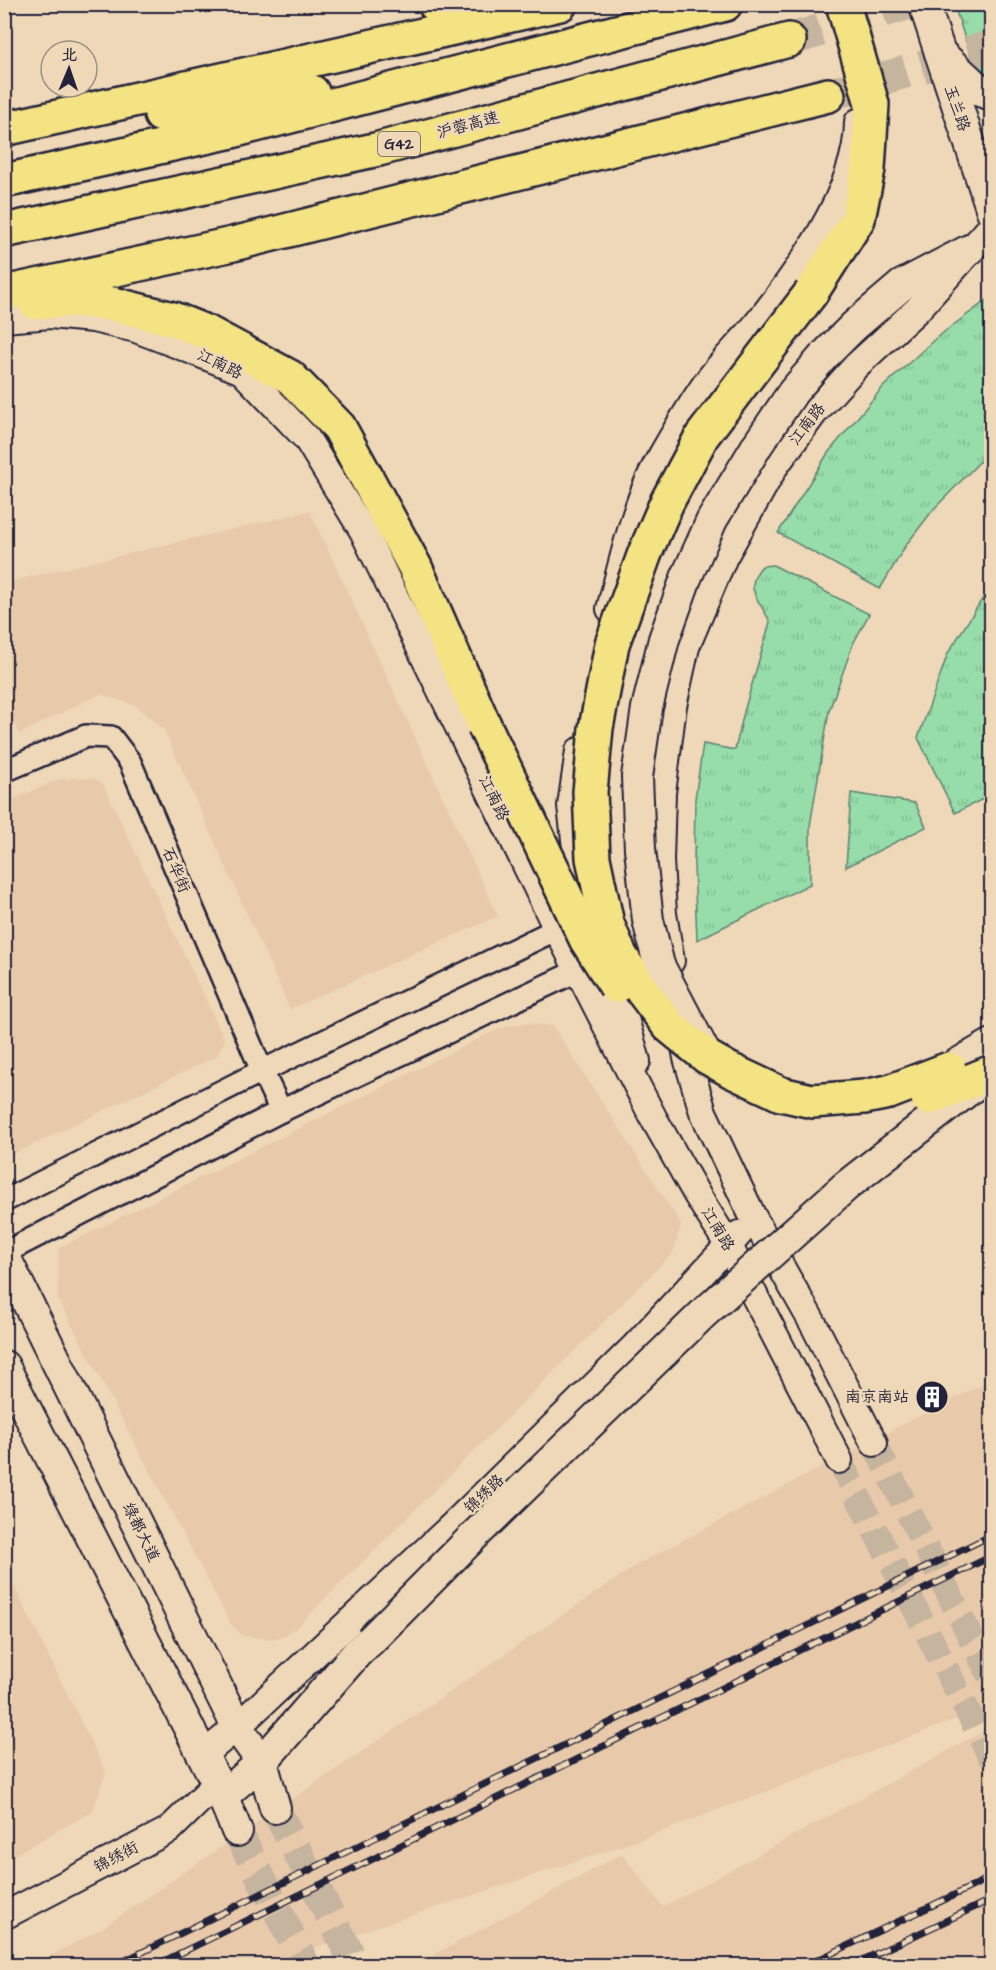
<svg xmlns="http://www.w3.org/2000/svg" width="996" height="1970" viewBox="0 0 996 1970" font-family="'Architects Daughter','LXGW WenKai TC',sans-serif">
	<defs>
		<pattern id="grass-tufts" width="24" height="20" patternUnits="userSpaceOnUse" patternTransform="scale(1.5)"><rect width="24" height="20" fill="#96ddaa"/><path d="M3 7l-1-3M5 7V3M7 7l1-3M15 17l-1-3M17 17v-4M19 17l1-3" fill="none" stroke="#81bd93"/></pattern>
	</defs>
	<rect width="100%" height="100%" fill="#eed8b7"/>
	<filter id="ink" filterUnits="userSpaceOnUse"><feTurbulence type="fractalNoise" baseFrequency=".0167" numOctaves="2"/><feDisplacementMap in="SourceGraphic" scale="12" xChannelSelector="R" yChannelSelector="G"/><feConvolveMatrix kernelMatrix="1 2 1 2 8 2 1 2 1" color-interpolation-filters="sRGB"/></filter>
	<g filter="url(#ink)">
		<g fill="#e8caaa">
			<polygon points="310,511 498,916 290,1009 164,730 137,706 100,694 19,734 5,705 4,583"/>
			<polygon points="78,778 93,778 103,784 225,1040 217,1056 5,1158 5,803 59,779"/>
			<polygon points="525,1023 553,1026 681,1224 673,1253 297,1627 285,1635 273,1639 243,1636 231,1624 57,1297 59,1248 500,1028"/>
			<polygon points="991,1380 991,1706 634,1842 262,1965 31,1966 102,1928 638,1564 890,1431"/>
			<polygon points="4,1566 106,1772 93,1811 5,1860"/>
			<polygon points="991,1727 991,1965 415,1965 622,1854 663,1907"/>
		</g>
		<g fill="url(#grass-tufts)" stroke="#5c8072" stroke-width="1.5">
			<polygon points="954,5 991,5 991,83 975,69"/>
			<polygon points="991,297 991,450 933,510 906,545 880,589 778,533 828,453 883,387 936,338"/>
			<path d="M773,565l96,49 -16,30 -24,67 -19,115v58l-113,56 -3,-75 1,-66 8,-55 32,6 9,-38 26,-90c-10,-22 -28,-33 -8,-56z"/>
			<polygon points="991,585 991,795 955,813 918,738 948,653"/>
			<polygon points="851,793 915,803 926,827 846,867"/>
		</g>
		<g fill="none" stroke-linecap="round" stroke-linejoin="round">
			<g stroke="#c5b49e" stroke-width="26" stroke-dasharray="26 13" stroke-linecap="butt">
				<polyline points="874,1443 992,1680"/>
				<polyline points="839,1460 992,1759"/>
			</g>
			<g stroke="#c5b49e" stroke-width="30" stroke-dasharray="30 15" stroke-linecap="butt">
				<polyline points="275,1808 356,1966"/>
				<polyline points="237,1831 306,1966"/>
			</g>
			<g stroke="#c5b49e" stroke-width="33" stroke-dasharray="33 16" stroke-linecap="butt">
				<polyline points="789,40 906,4"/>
				<polyline points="828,95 992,46"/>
			</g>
			<g stroke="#22223b" stroke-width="26">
				<g id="minor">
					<polyline points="4,771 86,736 111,737 130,762 262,1071 281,1111"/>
					<polyline points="4,1201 262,1071 557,929"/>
					<polyline points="4,1253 281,1111 579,970"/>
				</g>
			</g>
			<g stroke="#22223b" stroke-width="30">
				<g id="tertiary">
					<polyline points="4,319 50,315 93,319 136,329 178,345 242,371 307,439 363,531 557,929 654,1119 697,1195 729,1246 839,1460"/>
					<path d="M610,609c13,-48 26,-112 52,-154 15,-26 30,-53 48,-77 13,-17 28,-32 42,-48 42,-52 106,-138 106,-208"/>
					<polyline points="579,751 571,806 580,882 595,923"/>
					<polyline points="671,961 663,914 660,860 662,793 673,706 686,647 724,557 775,466 814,413 856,366 918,309 992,226"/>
					<polyline points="611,969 637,1061"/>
					<polyline points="682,1030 687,1058 703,1112 753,1217 815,1327 874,1443"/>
					<polyline points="202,1756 237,1727 453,1525 634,1347 739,1234"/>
					<polyline points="4,1916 169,1830 217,1783"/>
				</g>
			</g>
			<g stroke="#22223b" stroke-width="34">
				<g id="secondary">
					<polyline points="924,4 992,211"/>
					<polyline points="940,53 982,92 992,95"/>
					<polyline points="823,357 854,326 902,285 969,250"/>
					<polyline points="949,1069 992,1044"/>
					<polyline points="4,1255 237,1727 262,1762 275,1808"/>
					<polyline points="4,1366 217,1783 237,1831"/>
					<polyline points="223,1796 262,1762 357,1653 370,1641"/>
				</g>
			</g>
			<g stroke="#22223b" stroke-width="38">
				<g id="motorway">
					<polyline points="435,4 450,4"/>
					<polyline points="161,115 234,102 312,92"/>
					<polyline points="4,129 560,4"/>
					<polyline points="4,181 228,132 725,4"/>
					<polyline points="4,231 379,149 789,40"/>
					<polyline points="4,293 233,244 828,95"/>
					<polyline points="811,293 858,219 868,169 872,104 843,4"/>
					<polyline points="35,302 75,300 113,304 173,319 208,333 290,377 339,427 415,567 484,725"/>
				</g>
			</g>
			<use href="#minor" stroke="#eed8b7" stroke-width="21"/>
			<use href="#tertiary" stroke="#eed8b7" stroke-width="26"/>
			<use href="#secondary" stroke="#eed8b7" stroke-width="30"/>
			<use href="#motorway" stroke="#f4e382" stroke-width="33"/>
			<g stroke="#22223b" stroke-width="7">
				<g id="rail">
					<polyline points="114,1966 992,1535"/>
					<polyline points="154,1966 992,1556"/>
					<polyline points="805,1966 992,1877"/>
					<polyline points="850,1966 992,1899"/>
				</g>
			</g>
			<use href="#rail" stroke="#eed8b7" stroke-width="4.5" stroke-dasharray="14" stroke-linecap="butt"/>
			<g stroke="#22223b" stroke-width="34" stroke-linecap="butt">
				<g id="secondary-bridge">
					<polyline points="706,1055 659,965 648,920 640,849 637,777 647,708 664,639 686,578 712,520 758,444 793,392 823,357"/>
					<polyline points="370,1641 477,1533 704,1313 846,1186 975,1085"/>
				</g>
			</g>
			<g stroke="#22223b" stroke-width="38" stroke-linecap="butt">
				<g id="motorway-bridge">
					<polyline points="811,293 702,436 667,502 645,553 612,644 596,728 590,792 593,858 607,924 620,955 643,992 669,1026 707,1057 730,1070 781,1094 812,1101 864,1097 889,1092 949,1069"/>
					<polyline points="484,725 586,939 616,986"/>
					<polyline points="928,1098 992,1072"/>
				</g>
			</g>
			<use href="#secondary-bridge" stroke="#eed8b7" stroke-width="30"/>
			<use href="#motorway-bridge" stroke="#f4e382" stroke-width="33"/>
		</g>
	</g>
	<defs>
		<g id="building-disc" transform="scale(1.725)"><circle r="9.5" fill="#22223b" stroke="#eed8b7"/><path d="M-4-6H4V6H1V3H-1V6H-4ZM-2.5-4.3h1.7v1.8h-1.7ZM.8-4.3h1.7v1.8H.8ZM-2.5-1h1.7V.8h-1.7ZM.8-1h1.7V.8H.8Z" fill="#fff"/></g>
	</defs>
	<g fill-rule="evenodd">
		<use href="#building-disc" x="932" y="1397"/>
	</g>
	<g text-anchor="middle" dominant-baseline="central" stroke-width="5" stroke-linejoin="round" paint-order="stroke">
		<rect fill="#eed8b7" stroke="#5f5960" stroke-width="1.5" x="378" y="132" width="42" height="24" rx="4.5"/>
		<g font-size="15" font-weight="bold" fill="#22223b">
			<text x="399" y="144">G42</text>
		</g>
		<g font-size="16" fill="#22223b" stroke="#eed8b7">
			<text transform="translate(957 108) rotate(71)">玉兰路</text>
			<text transform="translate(468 125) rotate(-15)">沪蓉高速</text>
			<text transform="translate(220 364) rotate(26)">江南路</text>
			<text transform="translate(807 424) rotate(-52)">江南路</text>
			<text transform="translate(494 798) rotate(64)">江南路</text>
			<text transform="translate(176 870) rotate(67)">石华街</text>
			<text transform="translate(718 1229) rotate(59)">江南路</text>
			<text transform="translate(484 1494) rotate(-44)">锦绣路</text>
			<text transform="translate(141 1532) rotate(64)">绿都大道</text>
			<text transform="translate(116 1857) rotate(-28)">锦绣街</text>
		</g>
		<g font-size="16" fill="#22223b" stroke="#eed8b7" text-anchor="end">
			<text x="909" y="1397">南京南站</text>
		</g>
	</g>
	<rect width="996" height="1970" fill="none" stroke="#eed8b7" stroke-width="24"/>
	<rect x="12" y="12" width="972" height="1946" fill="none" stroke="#22223b" stroke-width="2" filter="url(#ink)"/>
	<g transform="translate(69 69) rotate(2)"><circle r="28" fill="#eed8b7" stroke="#9c8f85" stroke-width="1.5"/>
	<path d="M0-4.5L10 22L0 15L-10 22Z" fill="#22223b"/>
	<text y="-9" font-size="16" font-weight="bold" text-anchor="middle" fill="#22223b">北</text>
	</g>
</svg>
